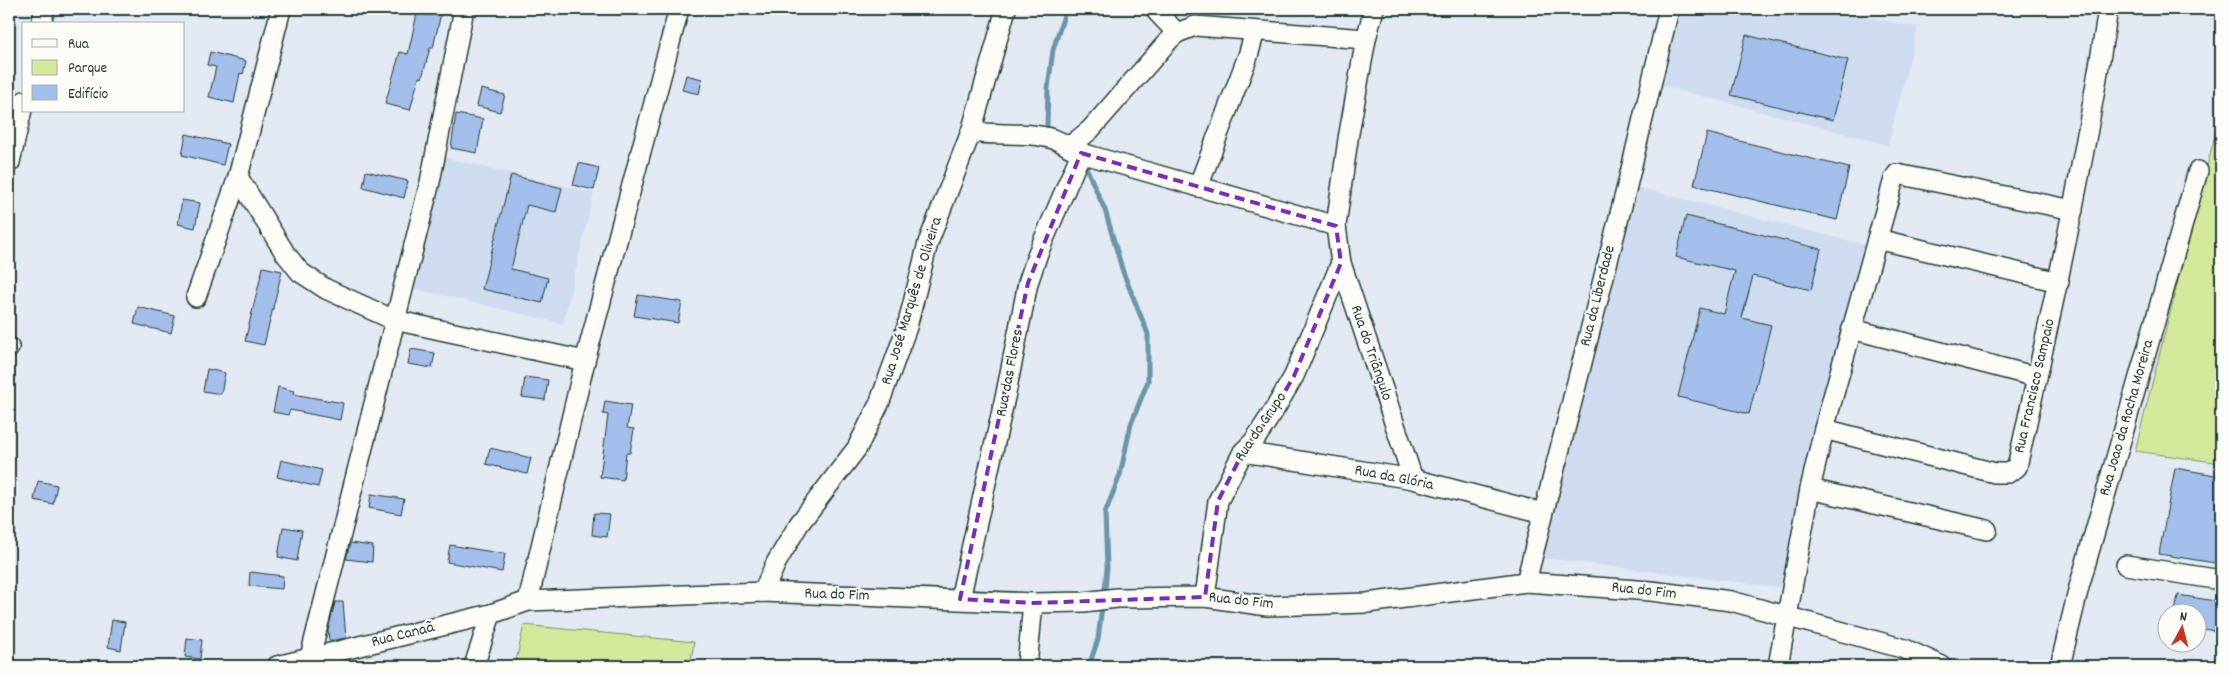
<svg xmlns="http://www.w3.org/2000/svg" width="2230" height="675" viewBox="0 0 2230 675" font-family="Dekko,sans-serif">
	<rect width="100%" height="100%" fill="#e2e9f3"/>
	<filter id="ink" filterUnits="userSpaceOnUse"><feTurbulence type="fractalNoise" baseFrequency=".02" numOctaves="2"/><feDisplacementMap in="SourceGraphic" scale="10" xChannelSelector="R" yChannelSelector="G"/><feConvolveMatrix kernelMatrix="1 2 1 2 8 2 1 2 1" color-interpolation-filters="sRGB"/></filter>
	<g filter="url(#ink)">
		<g fill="#cfdcf0">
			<polygon points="1681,9 1823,9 1918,27 1888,145 1660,85"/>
			<polygon points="443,157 594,193 563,324 412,288"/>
			<polygon points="1636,187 1866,245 1785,588 1543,558"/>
		</g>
		<g fill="#d4e89c" stroke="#7a9268">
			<polygon points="2221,111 2221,463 2135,451"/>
			<polygon points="524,625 694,642 690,666 515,666"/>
		</g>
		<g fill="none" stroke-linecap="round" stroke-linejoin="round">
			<g stroke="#6995aa" stroke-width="5">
				<polyline points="1054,132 1047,127 1048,88 1053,50 1066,9"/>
				<polyline points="1085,165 1105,210 1123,272 1148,334 1148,381 1131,424 1120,475 1105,513 1107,567 1105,590"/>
				<polyline points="1089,666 1098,639 1102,607"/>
			</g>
		</g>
		<g fill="#a3beea" stroke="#1f3d34">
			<polygon points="418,9 442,9 433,48 430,48 422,78 419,77 410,110 385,104 400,52 408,54"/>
			<polygon points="1746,35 1848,60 1833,120 1731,95"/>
			<polygon points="210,52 246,61 243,74 240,73 234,103 209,97 216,67 207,65"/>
			<polygon points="686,75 702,79 699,94 682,90"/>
			<polygon points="481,89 505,95 500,112 477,106"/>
			<polygon points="456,114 483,119 477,153 451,148"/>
			<polygon points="1707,133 1849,168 1837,220 1694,185"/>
			<polygon points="186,134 228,144 223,165 182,155"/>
			<polygon points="579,163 599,168 594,190 573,185"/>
			<polygon points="366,171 408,181 404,198 363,187"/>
			<polygon points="511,175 562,188 556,212 527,205 511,269 548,278 542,303 482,289"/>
			<polygon points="182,200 200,203 195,228 178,224"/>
			<polygon points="1686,216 1821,249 1811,290 1753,276 1742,318 1771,325 1749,414 1678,397 1700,308 1724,314 1735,271 1676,257"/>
			<polygon points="263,267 282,271 264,345 245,341"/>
			<polygon points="638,295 682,302 678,323 634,316"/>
			<polygon points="138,307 175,316 171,333 134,324"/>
			<polygon points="411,349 435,353 432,368 408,364"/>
			<polygon points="207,369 225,373 221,394 203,391"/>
			<polygon points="525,377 548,380 545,400 522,397"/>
			<polygon points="278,387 294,391 293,394 343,403 340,420 290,410 288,415 273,412"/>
			<polygon points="605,401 631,405 627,428 634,429 630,453 626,453 623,480 600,477 608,415 603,414"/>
			<polygon points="490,448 531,458 527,474 486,464"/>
			<polygon points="281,460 322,470 318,487 277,477"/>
			<polygon points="2175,468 2221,476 2221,564 2159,554"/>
			<polygon points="38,481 57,485 53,504 34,500"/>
			<polygon points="371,494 404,499 401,514 369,508"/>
			<polygon points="594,513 610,514 607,537 592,535"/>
			<polygon points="283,527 302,530 297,561 278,557"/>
			<polygon points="350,543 373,546 372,562 346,559"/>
			<polygon points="450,545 505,554 502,572 447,562"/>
			<polygon points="250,572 283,576 282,589 249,586"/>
			<polygon points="2178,595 2221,602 2221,632 2198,628 2198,612 2175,612"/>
			<polygon points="335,602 343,602 346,638 329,641 328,630"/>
			<polygon points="112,620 125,622 121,650 108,647"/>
			<polygon points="187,638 202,640 200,659 185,657"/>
		</g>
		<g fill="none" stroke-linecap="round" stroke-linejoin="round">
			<g stroke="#1f3d34" stroke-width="22">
				<g id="street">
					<polyline points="1156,9 1158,13 1177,33"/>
					<polyline points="1374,9 1366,39 1348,139 1336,226 1341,263 1413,479"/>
					<polyline points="41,24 45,9"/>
					<polyline points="971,132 1006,9"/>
					<polyline points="1069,147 1090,130 1170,39 1177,33 1195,26 1366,39"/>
					<polyline points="10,162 24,101"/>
					<polyline points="238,177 285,253 300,272 326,289 394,320 585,361"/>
					<polyline points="1198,187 1248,56 1255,31"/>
					<polyline points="1877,239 2059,282"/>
					<polyline points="196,297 238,177 281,9"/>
					<polyline points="1852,329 2037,377"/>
					<polyline points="9,348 9,347"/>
					<polyline points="1824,429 1894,179 1897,174 2073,210"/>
					<polyline points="1243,452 1413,479 1543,513"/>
					<polyline points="1810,489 1987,530"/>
					<polyline points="2126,565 2221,580"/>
					<polyline points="1526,582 1627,186 1669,9"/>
					<path d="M763,592l13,-29 23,-39 58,-76 22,-44 28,-77 21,-84 43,-111c27,4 56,-1 82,7 10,3 19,10 28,14l255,73"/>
					<polyline points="1205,597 1218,501 1243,452 1254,441 1273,412 1294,376 1341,263"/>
					<polyline points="960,599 1006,393 1028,283 1038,253 1081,153"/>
					<polyline points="528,601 585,361 679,9"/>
					<polyline points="310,657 430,182 464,9"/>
					<polyline points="277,666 491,614 528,601 763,592 1033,603 1084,602 1117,598 1205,597 1267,606 1367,603 1526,582 1651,591 1731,601 1905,649 1942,666"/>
					<polyline points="474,666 491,614"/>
					<polyline points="1027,666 1033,603"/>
					<path d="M1778,666l32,-177 14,-60 171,44h13l9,-6c34,-152 68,-304 91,-458"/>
					<polyline points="2060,666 2079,587 2198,171"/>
				</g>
			</g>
			<use href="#street" stroke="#fdfcf7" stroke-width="19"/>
		</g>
	</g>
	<path fill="none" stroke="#7b2cbf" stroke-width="4" stroke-dasharray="10 6" stroke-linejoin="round" d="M1081,153l255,73 5,37 -47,113 -21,36 -30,40 -25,49 -13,96 -172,6 -73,-4 68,-316z"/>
	<g text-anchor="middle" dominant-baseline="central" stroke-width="4" stroke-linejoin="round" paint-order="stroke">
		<g font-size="16" fill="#1f3d34" stroke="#fdfcf7">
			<text transform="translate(1598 296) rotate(-76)">Rua da Liberdade</text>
			<text transform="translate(912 301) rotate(-73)">Rua José Marquês de Oliveira</text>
			<text transform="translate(1371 353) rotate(71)">Rua do Triângulo</text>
			<text transform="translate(1010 373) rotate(-79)">Rua das Flores</text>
			<text transform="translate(2035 386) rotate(-77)">Rua Francisco Sampaio</text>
			<text transform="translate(2127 418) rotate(-74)">Rua Joao da Rocha Moreira</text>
			<text transform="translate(1261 427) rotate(-56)">Rua do Grupo</text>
			<text transform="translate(1394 478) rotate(11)">Rua da Glória</text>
			<text transform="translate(1644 591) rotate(6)">Rua do Fim</text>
			<text transform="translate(837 595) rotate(2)">Rua do Fim</text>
			<text transform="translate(1241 601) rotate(6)">Rua do Fim</text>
			<text transform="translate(403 635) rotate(-14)">Rua Canaã</text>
		</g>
	</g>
	<rect width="2230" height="675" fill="none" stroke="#fdfcf7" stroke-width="30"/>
	<rect x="15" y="15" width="2200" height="645" fill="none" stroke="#1f3d34" stroke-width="2" filter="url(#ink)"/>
	<rect x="22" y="22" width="162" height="90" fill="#fdfcf7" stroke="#a4b0a9"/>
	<rect x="32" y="39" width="25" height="8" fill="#fdfcf7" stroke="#a4b0a9"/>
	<text x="68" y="48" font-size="15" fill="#1f3d34">Rua</text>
	<rect x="32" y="60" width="25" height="15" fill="#d4e89c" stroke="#a4b0a9"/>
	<text x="68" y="72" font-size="15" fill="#1f3d34">Parque</text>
	<rect x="32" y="85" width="25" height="15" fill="#a3beea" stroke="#a4b0a9"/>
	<text x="68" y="98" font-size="15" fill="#1f3d34">Edifício</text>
	<g transform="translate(2182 628) rotate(7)"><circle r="24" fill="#fdfcf7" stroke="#a4b0a9"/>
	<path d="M0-4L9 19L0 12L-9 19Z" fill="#c8321e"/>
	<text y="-8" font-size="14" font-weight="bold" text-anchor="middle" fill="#1f3d34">N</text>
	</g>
</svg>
